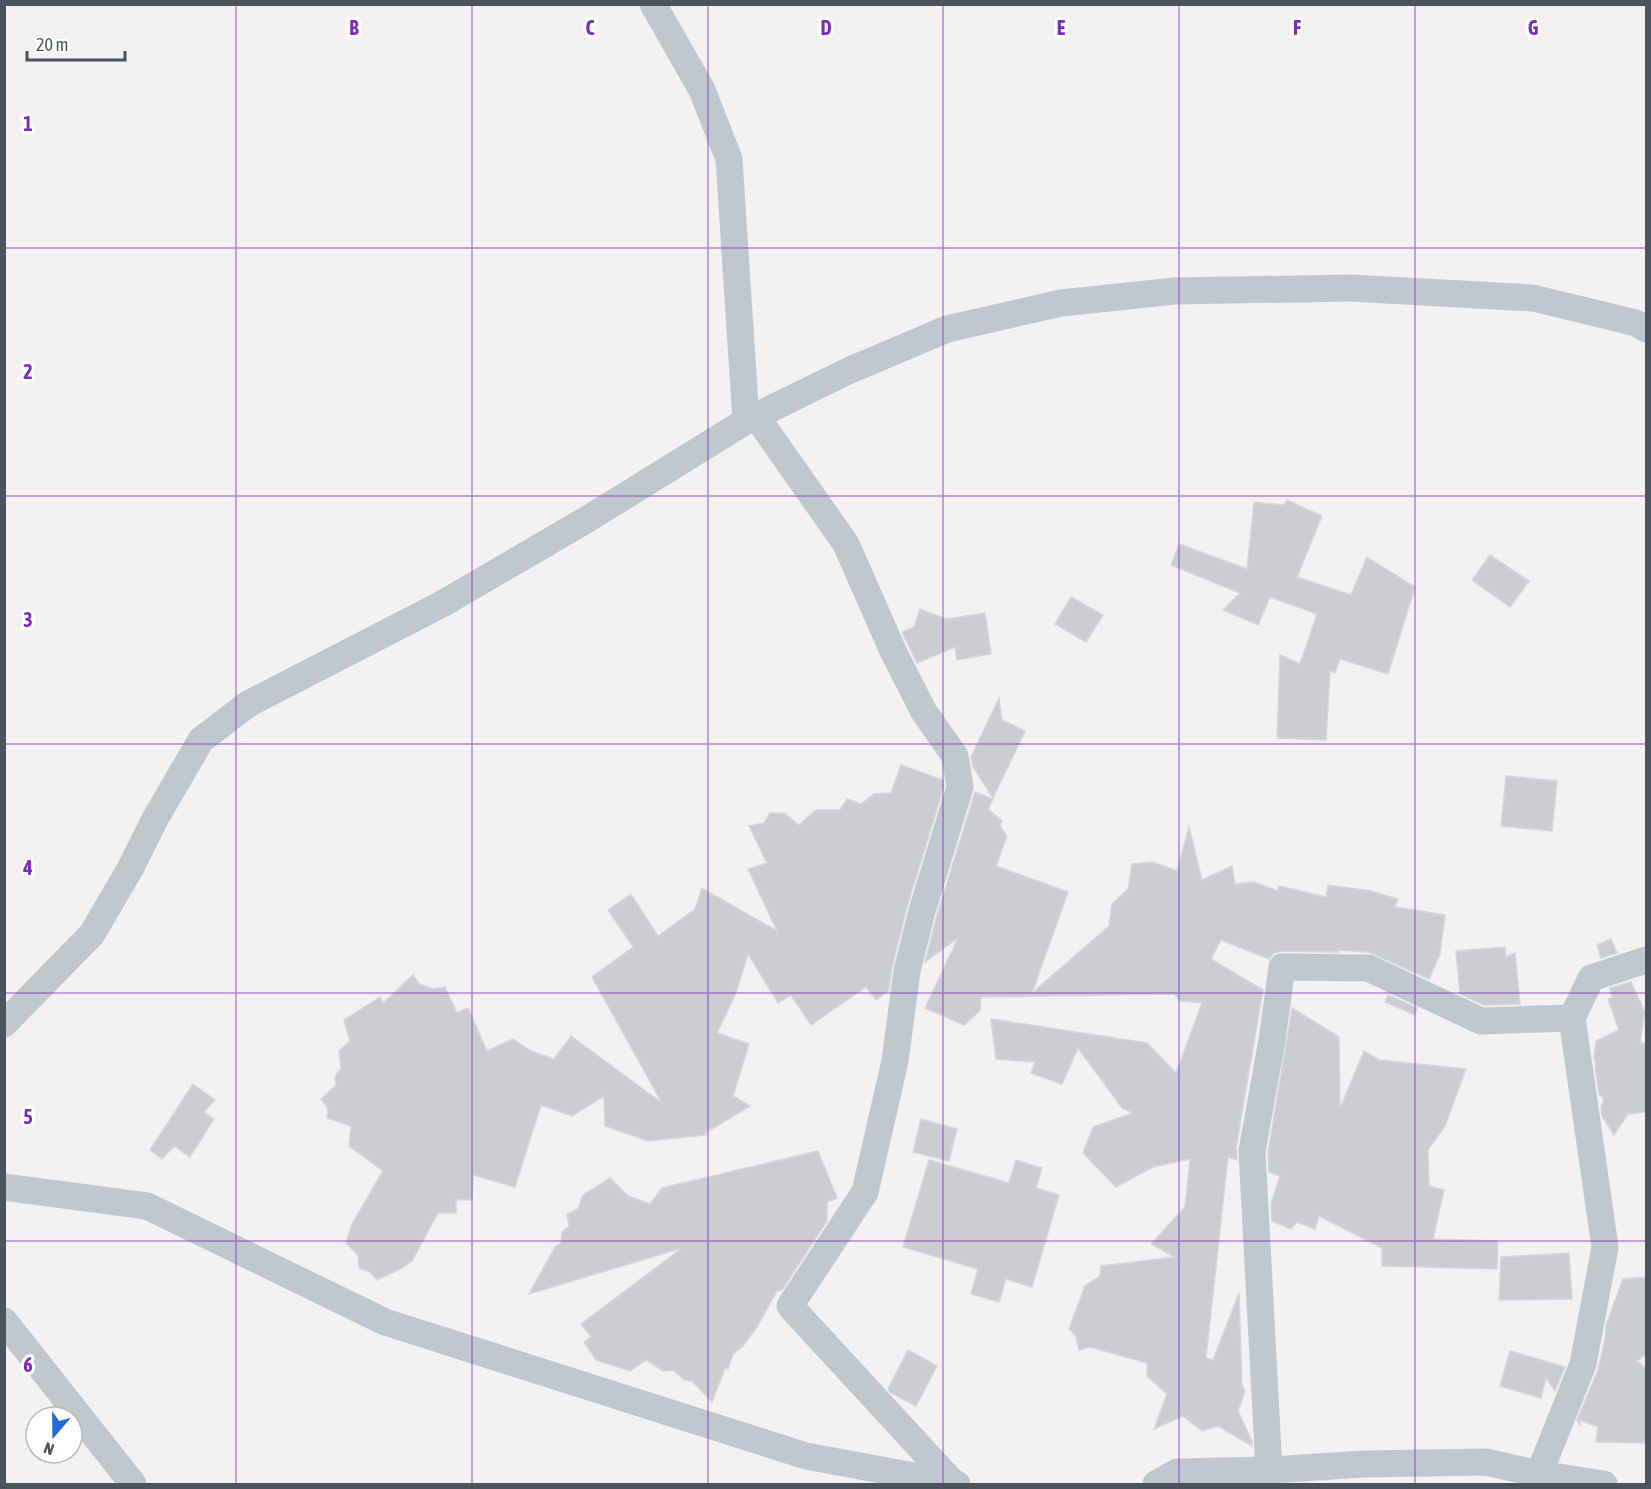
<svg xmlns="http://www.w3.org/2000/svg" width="1651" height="1489" viewBox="0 0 1651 1489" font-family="'Asap Condensed',sans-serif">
	<rect width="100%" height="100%" fill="#f3f1f1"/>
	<g fill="#cbcdd3" stroke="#d6d7dc" stroke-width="1.5">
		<polygon points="1287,500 1322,516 1297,577 1351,595 1367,557 1415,587 1388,674 1340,659 1335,673 1330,671 1326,740 1277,738 1280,655 1300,664 1317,614 1270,597 1258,625 1223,610 1240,593 1171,565 1179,544 1247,569 1254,502 1284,505"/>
		<polygon points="1490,555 1529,581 1510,607 1472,580"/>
		<polygon points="1071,597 1103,615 1086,642 1055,624"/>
		<polygon points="920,609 946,619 985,613 991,654 957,660 955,647 917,663 902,632 914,627"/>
		<polygon points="999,698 1002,720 1025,731 993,798 973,767 971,757"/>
		<polygon points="901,765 943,780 944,786 907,907 892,967 889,990 876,1000 866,987 811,1025 791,995 778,1003 748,954 736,993 717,1033 749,1044 733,1096 750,1106 705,1133 707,1135 648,1141 605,1126 604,1096 572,1116 541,1105 515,1187 473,1175 472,1200 456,1200 456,1213 438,1213 412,1261 402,1268 377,1280 370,1272 359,1268 358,1255 346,1243 352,1224 383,1171 349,1146 351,1126 327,1118 328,1109 321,1099 336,1085 335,1077 341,1068 339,1051 350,1041 344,1020 380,997 383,1003 413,975 419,984 433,989 445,987 457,1013 468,1008 487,1051 513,1039 531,1051 554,1059 571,1036 662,1103 592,977 633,947 608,910 631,894 658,936 695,909 702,888 777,931 748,869 767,863 749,826 764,823 770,813 784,813 799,825 816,810 840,810 847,799 861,804 874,794 891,793"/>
		<polygon points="1506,776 1557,781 1552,831 1501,826"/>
		<polygon points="975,792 993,799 988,809 1002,821 1000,826 1007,836 996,866 1068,892 1032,993 1109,926 1112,904 1128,889 1132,864 1153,862 1177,871 1189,827 1202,880 1232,866 1235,884 1254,882 1278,891 1279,886 1326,897 1328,885 1371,891 1398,899 1395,907 1445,915 1440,954 1429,979 1368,952 1338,950 1338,952 1282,951 1274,953 1269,959 1221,940 1211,959 1263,990 1236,1148 1237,1160 1228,1157 1206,1358 1213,1360 1239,1293 1242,1385 1245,1391 1238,1411 1252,1441 1252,1446 1218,1426 1202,1431 1183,1416 1154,1429 1167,1394 1147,1376 1147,1363 1090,1347 1079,1350 1076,1336 1069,1329 1085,1286 1100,1276 1101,1266 1175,1257 1151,1244 1185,1207 1190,1159 1153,1167 1116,1187 1083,1153 1093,1127 1133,1113 1122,1108 1078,1048 1062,1084 1031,1073 1035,1062 996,1059 991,1019 1147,1043 1176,1073 1202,1003 1180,1001 1174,994 981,997 980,1011 964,1025 925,1008 958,938 925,962 937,915"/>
		<polygon points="1611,939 1617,953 1601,958 1597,945"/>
		<polygon points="1505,947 1506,957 1515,953 1520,1004 1484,1005 1460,994 1456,951"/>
		<polygon points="1631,982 1645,1012 1640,1043 1647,1044 1647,1112 1628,1114 1614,1135 1602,1116 1601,1107 1604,1099 1599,1094 1595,1067 1596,1063 1594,1059 1596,1041 1619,1030 1608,999 1612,998 1610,988"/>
		<polygon points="1388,995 1417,1008 1415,1015 1385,1002"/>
		<polygon points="1292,1008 1339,1037 1340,1108 1364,1051 1379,1060 1466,1069 1445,1126 1428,1150 1429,1186 1444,1190 1433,1239 1498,1241 1497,1269 1382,1266 1382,1248 1319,1216 1315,1229 1297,1222 1291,1229 1272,1221 1271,1203 1280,1176 1269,1172 1268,1152"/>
		<polygon points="193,1084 215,1100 204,1112 214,1119 190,1157 174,1146 162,1159 150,1150"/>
		<polygon points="921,1119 957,1129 949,1161 913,1152"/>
		<polygon points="818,1151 837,1198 827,1202 827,1221 782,1290 777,1291 757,1327 743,1346 733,1354 728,1369 725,1368 712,1402 692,1381 684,1380 673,1370 663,1371 646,1360 630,1371 596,1360 584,1342 591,1337 581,1324 682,1248 529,1294 555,1247 561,1243 562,1232 569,1226 567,1214 578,1209 583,1195 610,1178 628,1196 650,1204 662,1188"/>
		<polygon points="929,1160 1009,1183 1016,1160 1042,1168 1036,1188 1059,1195 1032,1287 1006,1279 999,1302 971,1294 978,1269 903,1247"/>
		<polygon points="1569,1253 1572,1299 1499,1300 1501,1257"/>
		<polygon points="1647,1277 1647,1354 1637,1361 1647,1369 1647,1443 1596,1442 1598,1427 1580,1420 1580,1425 1577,1420 1598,1370 1605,1339 1606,1325 1623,1279"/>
		<polygon points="908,1350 937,1366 916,1406 891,1393 888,1389"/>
		<polygon points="1510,1351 1565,1367 1555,1391 1546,1378 1541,1398 1500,1386"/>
	</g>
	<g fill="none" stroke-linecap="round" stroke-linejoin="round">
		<g stroke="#c0c8cf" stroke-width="27">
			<polyline points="653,4 702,90 729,159 746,421"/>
			<polyline points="756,416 846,544 893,651 924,712 955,756 960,787 922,911 907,971 895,1061 865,1192 790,1306 952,1482"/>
			<polyline points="4,1024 92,934 130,869 155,819 201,740 248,704 442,604 586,520 746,421 848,371 947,329 1061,303 1175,291 1351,288 1533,298 1636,323 1646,329"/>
			<polyline points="4,1187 147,1206 385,1322 806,1456 957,1484"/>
			<polyline points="4,1321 133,1484"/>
			<polyline points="1269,1470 1252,1151 1272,1040 1282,967 1368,968 1481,1021 1572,1018"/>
			<polyline points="1539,1474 1583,1364 1605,1247 1572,1018 1591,978 1646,960"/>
			<polyline points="1156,1484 1177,1472 1269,1470 1364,1464 1486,1462 1539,1474 1604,1484"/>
		</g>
	</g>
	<path fill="none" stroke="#7b2cbf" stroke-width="1.5" stroke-opacity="0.55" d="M236,4v1480M472,4v1480M708,4v1480M943,4v1480M1179,4v1480M1415,4v1480M4,248h1642M4,496h1642M4,744h1642M4,993h1642M4,1241h1642"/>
	<g font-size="20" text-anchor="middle" font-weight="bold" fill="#7b2cbf" stroke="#fff" stroke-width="6" stroke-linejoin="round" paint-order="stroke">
		<text x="354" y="35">B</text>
		<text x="590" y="35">C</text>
		<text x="826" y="35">D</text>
		<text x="1061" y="35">E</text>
		<text x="1297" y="35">F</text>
		<text x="1533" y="35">G</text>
		<text x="28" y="131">1</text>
		<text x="28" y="379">2</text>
		<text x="28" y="627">3</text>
		<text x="28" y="875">4</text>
		<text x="28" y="1124">5</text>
		<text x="28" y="1372">6</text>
	</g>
	<rect width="1651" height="1489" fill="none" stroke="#4a535e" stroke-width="12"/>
	<g transform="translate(54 1435) rotate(200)"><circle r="28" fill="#ffffff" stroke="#b7babf" stroke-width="1.5"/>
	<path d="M0-4.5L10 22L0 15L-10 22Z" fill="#2368dc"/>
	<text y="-9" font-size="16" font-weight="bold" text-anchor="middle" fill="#4a535e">N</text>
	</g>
	<path d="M27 51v9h98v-9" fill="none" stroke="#4a535e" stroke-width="3"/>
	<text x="36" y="51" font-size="18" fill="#4a535e" stroke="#ffffff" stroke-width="4.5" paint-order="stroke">20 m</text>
</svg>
